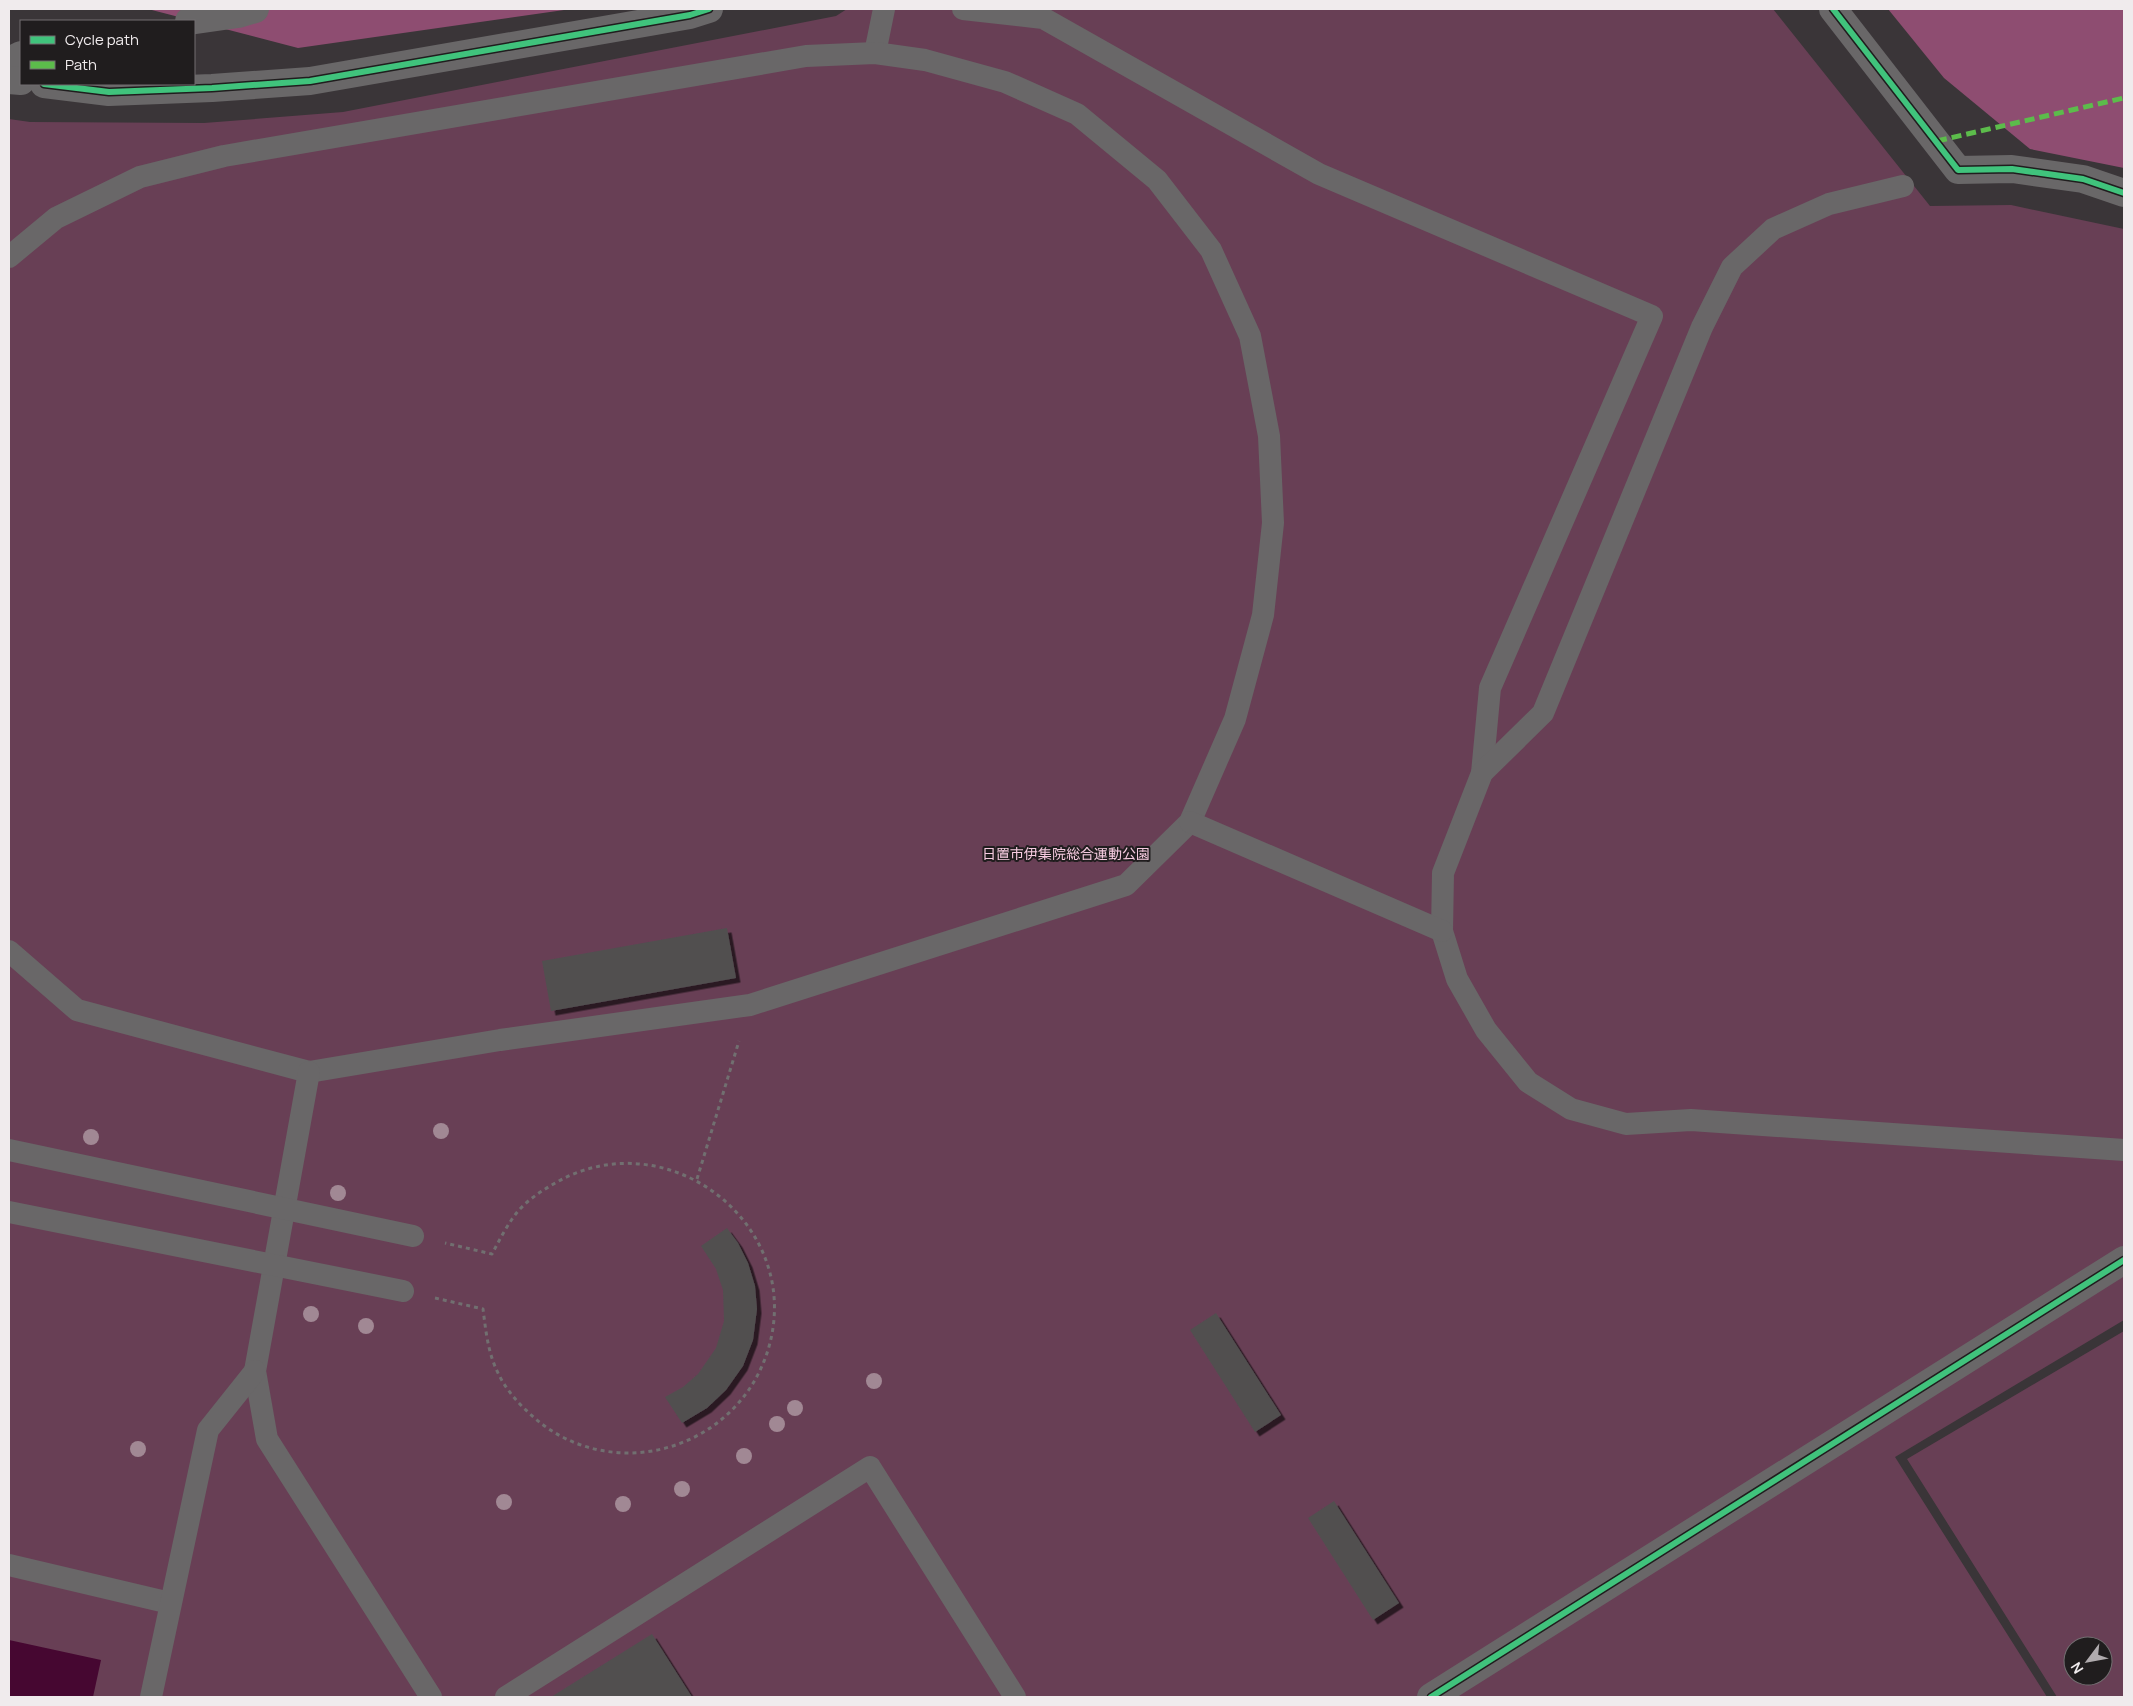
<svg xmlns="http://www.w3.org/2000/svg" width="2133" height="1706" viewBox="0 0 2133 1706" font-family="Manrope,'Noto Sans JP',sans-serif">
	<defs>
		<filter id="shadow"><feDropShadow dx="4.5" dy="4.5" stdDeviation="0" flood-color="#0009"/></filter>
	</defs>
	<rect width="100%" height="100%" fill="#3a3538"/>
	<g fill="#683f55" fill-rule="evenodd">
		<polygon points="847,9 1773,9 1930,206 2011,205 2124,229 2124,1320 1895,1457 2047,1697 9,1697 9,119 30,122 204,123 343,112 836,16"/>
		<path d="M2124,1331v366h-67l-150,-238zM2073,1646h30v30h-30z"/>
	</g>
	<g fill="#8e4d71">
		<polygon points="148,9 571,9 298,48"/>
		<polygon points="1888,9 2124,9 2124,168 2030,149 1944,78"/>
	</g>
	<polygon fill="#460731" points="9,1640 101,1660 93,1697 9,1697"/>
	<g fill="#514f50" filter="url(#shadow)">
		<polygon points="727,928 736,978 551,1011 542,961"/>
		<polygon points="727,1228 738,1243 748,1263 755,1286 757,1309 753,1340 743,1366 726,1390 707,1408 682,1423 665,1397 683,1387 698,1374 716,1348 724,1321 723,1290 716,1269 701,1246"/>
		<polygon points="1216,1313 1281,1415 1255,1432 1190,1330"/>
		<polygon points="1334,1501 1399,1603 1373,1620 1308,1518"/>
		<polygon points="652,1634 692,1697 551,1697"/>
	</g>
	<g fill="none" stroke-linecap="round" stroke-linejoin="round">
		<g stroke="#716f70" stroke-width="3" stroke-dasharray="4 4" stroke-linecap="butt">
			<polyline points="697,1179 739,1041"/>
			<path d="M435,1298l48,11c3,23 5,45 16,66 7,14 18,27 29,37 78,76 208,41 240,-62 38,-124 -99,-231 -211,-168 -14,8 -27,16 -38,28 -11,13 -19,29 -27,44l-47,-11"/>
		</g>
		<g stroke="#696768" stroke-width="22">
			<polyline points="963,9 1043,18 1319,174 1652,316 1490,688 1482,773"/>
			<polyline points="875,53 884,9"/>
			<polyline points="1903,186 1829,204 1773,229 1732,267 1702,327 1543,713 1482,773 1443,873 1442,931 1457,979 1486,1030 1528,1082 1571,1109 1626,1124 1691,1120 2124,1150"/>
			<polyline points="9,257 56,218 140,177 224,156 806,56 875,53 925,60 1005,82 1077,114 1157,180 1211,250 1250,336 1269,436 1273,523 1263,615 1235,719 1190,822 1126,885 750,1005 500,1040 309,1072 77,1010 9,951"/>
			<polyline points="1190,822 1442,931"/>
			<polyline points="309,1072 255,1371 267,1439 431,1697"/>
			<polyline points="9,1150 413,1236"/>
			<polyline points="9,1212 403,1291"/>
			<polyline points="9,1565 170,1603"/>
			<polyline points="151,1697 208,1430 255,1371"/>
			<polyline points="506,1697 870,1467 1015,1697"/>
		</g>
		<g stroke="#696768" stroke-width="28">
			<polyline points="1833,9 1958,170 2012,169 2083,179 2124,193"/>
			<polyline points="189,21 238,14 255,9"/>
			<polyline points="9,61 21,55"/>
			<polyline points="9,80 21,81"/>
			<polyline points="44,84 109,92 212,88 310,81 690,15 709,9"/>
		</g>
		<polyline stroke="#696768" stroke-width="28" points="1431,1697 2124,1260"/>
		<polyline stroke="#5cbc4b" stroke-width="5" stroke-dasharray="10 5" stroke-linecap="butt" points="1937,141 2124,98"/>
		<g stroke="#201d1e" stroke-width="9">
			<g id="cycleway">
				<polyline points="1833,9 1958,170 2012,169 2083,179 2124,193"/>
				<polyline points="44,84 109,92 212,88 310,81 690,15 709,9"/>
				<polyline points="1431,1697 2124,1260"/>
			</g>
		</g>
		<use href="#cycleway" stroke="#40c37c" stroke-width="6"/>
	</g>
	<g fill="#a18894">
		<circle cx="441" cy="1131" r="8"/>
		<circle cx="91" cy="1137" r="8"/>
		<circle cx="338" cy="1193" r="8"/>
		<circle cx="311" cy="1314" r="8"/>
		<circle cx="366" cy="1326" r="8"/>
		<circle cx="874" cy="1381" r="8"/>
		<circle cx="795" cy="1408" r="8"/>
		<circle cx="777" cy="1424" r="8"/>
		<circle cx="138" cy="1449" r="8"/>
		<circle cx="744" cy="1456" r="8"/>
		<circle cx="682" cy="1489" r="8"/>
		<circle cx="504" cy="1502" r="8"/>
		<circle cx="623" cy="1504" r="8"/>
	</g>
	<g text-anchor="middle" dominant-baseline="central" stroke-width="4" stroke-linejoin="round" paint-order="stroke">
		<g font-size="14" fill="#f6cbe0" stroke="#201d1e">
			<text x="1066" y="853">日置市伊集院総合運動公園</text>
		</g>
	</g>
	<rect width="2133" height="1706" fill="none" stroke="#f0ebed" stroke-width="20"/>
	<rect x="20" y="20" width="175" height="65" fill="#201d1e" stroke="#736f71"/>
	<rect x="30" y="36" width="25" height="8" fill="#40c37c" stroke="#736f71"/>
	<text x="65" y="45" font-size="15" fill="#f0ebed">Cycle path</text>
	<rect x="30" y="61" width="25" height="8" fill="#5cbc4b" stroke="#736f71"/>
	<text x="65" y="70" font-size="15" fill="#f0ebed">Path</text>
	<g transform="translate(2088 1661) rotate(238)"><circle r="24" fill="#201d1e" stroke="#736f71"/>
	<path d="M0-4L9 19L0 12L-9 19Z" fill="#b0abae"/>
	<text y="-8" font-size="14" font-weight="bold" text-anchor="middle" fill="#f0ebed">N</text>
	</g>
</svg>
